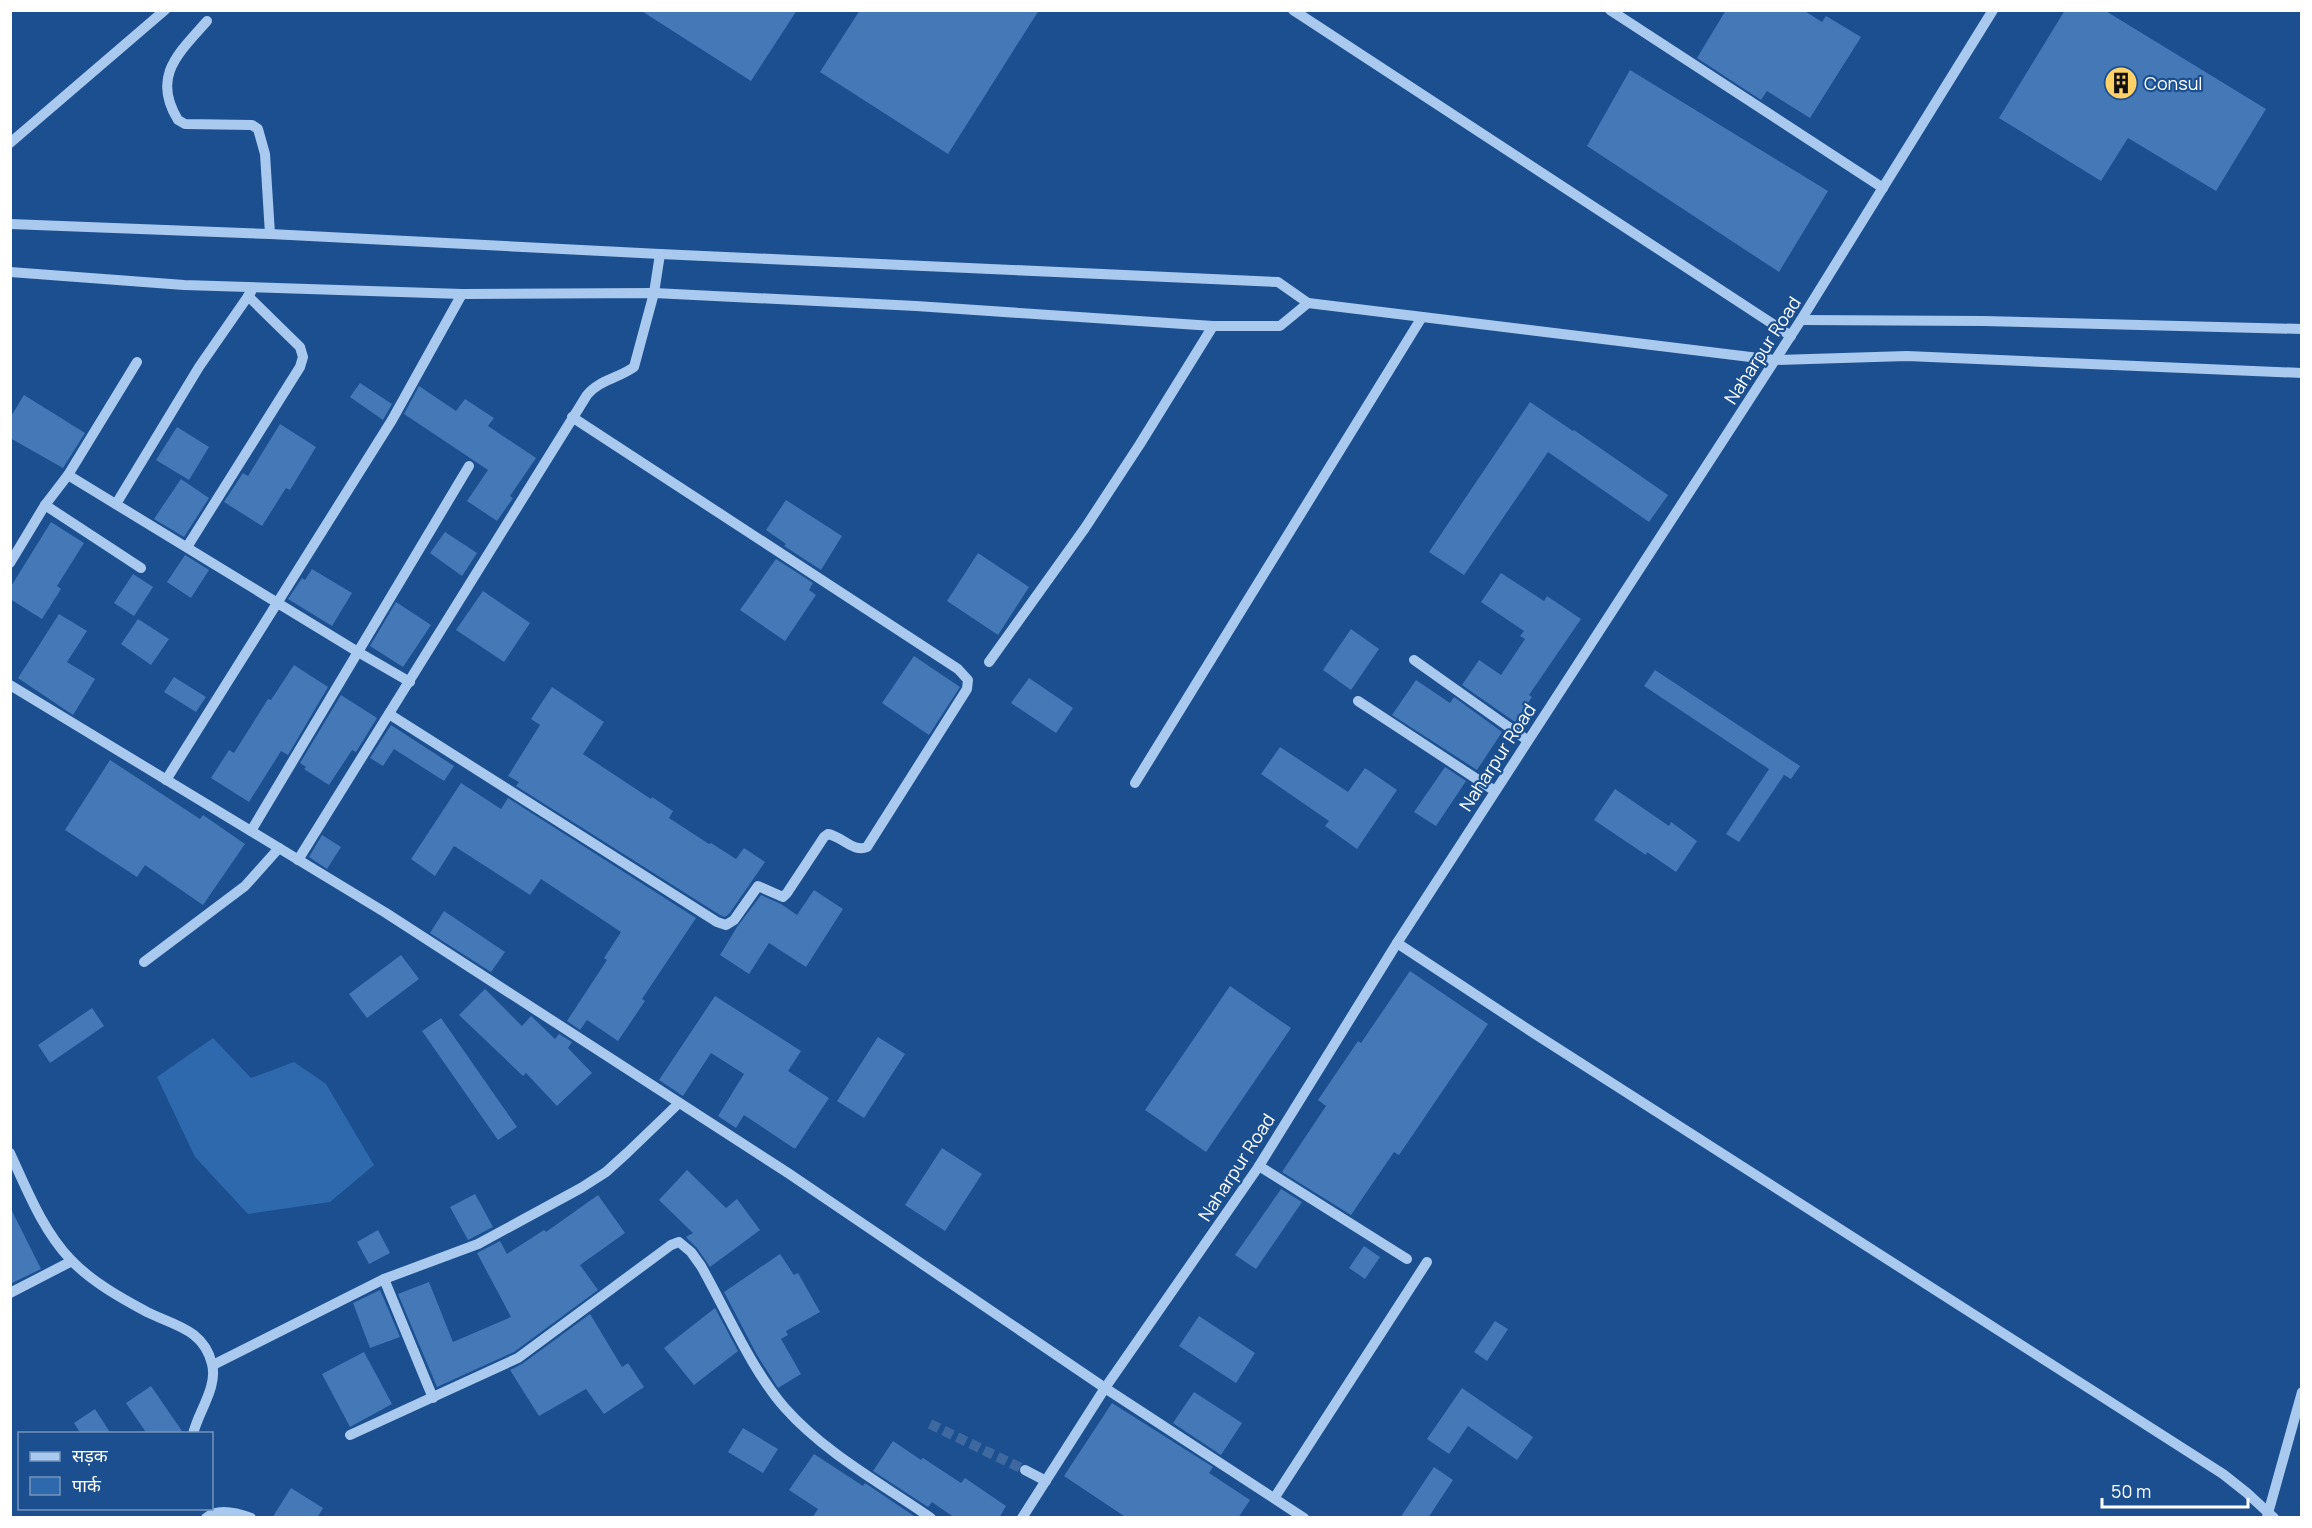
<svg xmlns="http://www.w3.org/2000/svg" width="2312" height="1528" viewBox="0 0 2312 1528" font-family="Manrope,'Noto Sans Devanagari',sans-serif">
	<rect width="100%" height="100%" fill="#1b4f8f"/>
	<polygon fill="#2e69ad" points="213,1038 251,1078 294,1062 326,1084 374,1165 330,1202 248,1214 195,1157 157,1077"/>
	<g fill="#4478b7">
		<polygon points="640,10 797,10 751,81"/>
		<polygon points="860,10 1039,10 948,154 820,72"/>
		<polygon points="1726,10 1803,10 1822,22 1826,16 1861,37 1810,118 1767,91 1761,100 1697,58"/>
		<polygon points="2065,10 2104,10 2266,109 2216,191 2128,138 2101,181 1999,118"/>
		<polygon points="1630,70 1828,191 1779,272 1587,146"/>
		<polygon points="360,383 392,404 383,420 350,397"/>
		<polygon points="419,386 456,411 465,399 494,418 488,426 536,458 510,496 513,498 497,521 467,501 488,470 404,414"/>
		<polygon points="24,395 85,433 63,468 10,438 10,418"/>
		<polygon points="1530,402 1573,431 1574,430 1668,495 1649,522 1548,452 1464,575 1429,552"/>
		<polygon points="280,424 316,447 290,490 286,488 262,526 224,502 243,473 248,476"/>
		<polygon points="177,427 209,447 189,480 156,460"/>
		<polygon points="181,479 209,498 184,537 154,519"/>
		<polygon points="786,500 842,536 821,570 784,546 786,544 766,530"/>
		<polygon points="51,522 84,543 57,586 61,589 42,619 10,599 10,588"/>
		<polygon points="445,532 477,553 462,576 430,553"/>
		<polygon points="978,553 1029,587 998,635 947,601"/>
		<polygon points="185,555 209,570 191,598 167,582"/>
		<polygon points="776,559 813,583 809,590 816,595 785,641 740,610"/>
		<polygon points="312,569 352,593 332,626 288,599 302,578 305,580"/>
		<polygon points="1501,573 1544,601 1547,596 1581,619 1529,695 1532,697 1515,722 1462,685 1479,660 1501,675 1525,639 1520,636 1524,631 1481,602"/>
		<polygon points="133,574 153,587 134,616 114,603"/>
		<polygon points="483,591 530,623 504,662 456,630"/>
		<polygon points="396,602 431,625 403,667 370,646"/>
		<polygon points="59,614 87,631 67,662 95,679 73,715 18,678"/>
		<polygon points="138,619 169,639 151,665 121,644"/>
		<polygon points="1351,629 1379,649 1351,690 1323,670"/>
		<polygon points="914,656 960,687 929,735 882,703"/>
		<polygon points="294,665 328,687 288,755 281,751 249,802 211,778 229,750 234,753 268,699 271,700"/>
		<polygon points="1655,670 1800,766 1791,779 1784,775 1739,842 1726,834 1769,769 1644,686"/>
		<polygon points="174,677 206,697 196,712 164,692"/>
		<polygon points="1029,678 1073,708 1056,733 1011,703"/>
		<polygon points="1416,680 1450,703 1454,697 1502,732 1477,770 1392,715"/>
		<polygon points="552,687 604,722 583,754 651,799 652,797 673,811 669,818 709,844 711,843 736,859 744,848 765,862 729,914 725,917 720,915 516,786 519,782 508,776 540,725 531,719"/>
		<polygon points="341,695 377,718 356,752 352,750 329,785 304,769 306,767 300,763"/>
		<polygon points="391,725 454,766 444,781 394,749 383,766 370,758"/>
		<polygon points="1280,747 1348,792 1365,768 1397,790 1357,849 1325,826 1329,821 1261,774"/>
		<polygon points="110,760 200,819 203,815 245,844 203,905 145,865 137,877 65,830"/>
		<polygon points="1445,767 1466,781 1436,826 1414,812"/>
		<polygon points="461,783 501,809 508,798 696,918 642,999 645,1001 618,1041 587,1020 580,1030 567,1021 607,960 604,958 621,932 541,879 530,895 454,846 435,876 411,859"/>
		<polygon points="1615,789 1669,826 1671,822 1697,841 1676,872 1647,852 1646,855 1594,820"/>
		<polygon points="322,835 341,847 327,869 309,857"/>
		<polygon points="814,890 843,909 806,967 769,943 749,974 720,955 737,927 761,895 781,904 797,915"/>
		<polygon points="444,911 505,952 491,972 430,933"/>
		<polygon points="401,955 419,979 367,1018 349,994"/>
		<polygon points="1410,971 1488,1024 1399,1155 1394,1152 1351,1215 1282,1172 1326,1106 1318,1100 1358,1041 1361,1043"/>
		<polygon points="1230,986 1291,1028 1206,1152 1145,1110"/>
		<polygon points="485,989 522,1026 531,1016 555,1039 559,1034 572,1042 568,1048 592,1073 557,1106 526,1073 523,1076 459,1015"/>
		<polygon points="715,996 801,1051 788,1071 829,1098 795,1149 744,1115 736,1128 718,1116 744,1074 711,1053 683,1096 659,1080"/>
		<polygon points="92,1008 104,1026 50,1063 38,1045"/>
		<polygon points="441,1018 517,1127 498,1140 422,1031"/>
		<polygon points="878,1037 905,1054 864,1118 837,1101"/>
		<polygon points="942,1148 982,1174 945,1231 905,1205"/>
		<polygon points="687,1170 726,1208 737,1199 760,1230 710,1267 697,1248 686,1237 693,1233 659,1200"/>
		<polygon points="1281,1189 1302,1202 1256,1269 1235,1255"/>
		<polygon points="475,1194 493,1227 468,1240 450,1207"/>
		<polygon points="598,1195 625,1233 580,1265 598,1290 514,1352 437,1387 398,1294 429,1282 453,1342 511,1317 477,1253 500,1241 507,1254 544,1230 546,1232"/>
		<polygon points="10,1207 41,1269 10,1284"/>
		<polygon points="378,1230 390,1253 369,1264 357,1242"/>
		<polygon points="1364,1246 1380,1257 1365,1279 1349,1268"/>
		<polygon points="780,1254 794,1275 798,1273 820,1312 786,1331 788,1335 781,1339 801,1374 778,1388 757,1355 724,1292"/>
		<polygon points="380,1290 400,1337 370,1348 353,1303"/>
		<polygon points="715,1308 738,1351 694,1385 664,1348"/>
		<polygon points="590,1314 622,1367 628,1363 644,1387 604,1414 586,1389 539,1416 510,1370 522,1364"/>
		<polygon points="1199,1316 1255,1353 1236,1383 1179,1346"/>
		<polygon points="1495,1321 1508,1329 1487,1361 1474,1352"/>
		<polygon points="364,1352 392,1404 350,1427 322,1374"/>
		<polygon points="151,1386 184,1434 147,1434 126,1403"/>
		<polygon points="1462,1388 1533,1437 1517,1460 1468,1426 1449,1454 1427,1439"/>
		<polygon points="1194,1392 1242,1423 1221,1455 1173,1423"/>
		<polygon points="1112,1403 1213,1467 1209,1473 1250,1500 1238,1518 1127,1518 1064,1476"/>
		<polygon points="95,1409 111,1434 81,1434 74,1423"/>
		<polygon points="743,1428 778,1449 763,1473 728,1452"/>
		<polygon points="893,1441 921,1460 923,1458 961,1483 965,1478 1006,1506 999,1518 955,1518 932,1502 928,1507 873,1471"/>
		<polygon points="814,1454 860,1484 863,1486 865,1483 917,1518 812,1518 818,1509 789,1490"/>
		<polygon points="1434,1467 1453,1480 1428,1518 1400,1518"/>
		<polygon points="291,1488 323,1508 317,1518 272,1518"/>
	</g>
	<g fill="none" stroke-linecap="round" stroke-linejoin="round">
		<polyline stroke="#3d69a0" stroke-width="10" stroke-dasharray="10 5" stroke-linecap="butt" points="930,1424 1025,1470"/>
		<g stroke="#a9c9ee" stroke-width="10">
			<polyline points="1293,10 1791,336"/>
			<polyline points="1610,10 1883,188"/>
			<path d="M207,21c-28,32 -56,55 -29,99l7,4 67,1 6,4 7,25 5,80"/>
			<polyline points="10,143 165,10"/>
			<polyline points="10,224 270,234 660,254 1278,282 1308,303 1775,360 1907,356 2302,373"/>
			<polyline points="10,272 184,285 462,294 654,293 916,306 1213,326 1280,326 1308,303"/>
			<polyline points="1801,320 1983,321 2302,329"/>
			<polyline points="68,475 358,652 410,682"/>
			<polyline points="116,504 199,367 251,292"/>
			<polyline points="45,505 141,568"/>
			<polyline points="187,547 300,367 303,357 300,347 248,296"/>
			<polyline points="10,563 45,505 68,475 137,362"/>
			<polyline points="1414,660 1527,740"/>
			<polyline points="989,662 1085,528 1140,444 1213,326"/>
			<polyline points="10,685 386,913 788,1173 1105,1388 1304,1518"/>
			<polyline points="1358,701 1495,791"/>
			<path d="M389,714l328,208 9,3 8,-5 24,-34 25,11 4,-4 37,-56 4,-3c13,2 26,19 39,13l100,-158 1,-9 -10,-11 -386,-252"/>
			<polyline points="166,780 392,420 462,294"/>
			<polyline points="1135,783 1422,317"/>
			<polyline points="251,831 469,466"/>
			<path d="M298,860l289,-465c12,-15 32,-17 47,-28l20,-74 6,-39"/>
			<polyline points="1397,943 1532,1032 2223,1474 2247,1493 2274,1518"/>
			<polyline points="144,962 245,886 279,848"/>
			<path d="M10,1153c17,37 33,78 61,107 21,22 50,38 76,52 26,13 57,17 65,52 6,23 -14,48 -19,70"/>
			<polyline points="1259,1166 1407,1259"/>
			<polyline points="384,1279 433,1398"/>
			<polyline points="10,1293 72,1261"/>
			<polyline points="213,1365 384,1279 478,1244 581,1188 606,1172 627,1153 678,1104"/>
			<path d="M350,1435l168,-77 153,-113 8,-3 12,10 10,14c25,44 51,105 84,142 40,45 97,76 146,110"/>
			<polyline points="1025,1470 1046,1481"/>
			<polyline points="1275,1497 1427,1262"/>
			<polyline points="2267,1517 2302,1392"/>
			<path d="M206,1518c12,-11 32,-5 45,0"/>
			<polyline points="1022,1518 1105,1388 1259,1166 1397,943 1801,320 1993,10"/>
		</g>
	</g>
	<defs>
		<g id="building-disc" transform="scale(1.725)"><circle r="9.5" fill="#ffd166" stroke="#1b4f8f"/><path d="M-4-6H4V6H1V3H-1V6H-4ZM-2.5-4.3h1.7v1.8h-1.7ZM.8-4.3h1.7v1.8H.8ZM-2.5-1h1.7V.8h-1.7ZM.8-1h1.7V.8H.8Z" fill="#111"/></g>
	</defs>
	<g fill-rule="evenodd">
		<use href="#building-disc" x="2121" y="83"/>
	</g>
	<g text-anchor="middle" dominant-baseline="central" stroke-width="4.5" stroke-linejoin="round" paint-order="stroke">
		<g font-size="18" fill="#fff" stroke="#1b4f8f" text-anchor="start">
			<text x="2144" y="83">Consul</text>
		</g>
		<g font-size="18" fill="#fff" stroke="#1b4f8f">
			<text transform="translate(1762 350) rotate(-57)">Naharpur Road</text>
			<text transform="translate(1497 757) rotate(-57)">Naharpur Road</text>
			<text transform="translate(1236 1167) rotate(-57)">Naharpur Road</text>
		</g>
	</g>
	<rect width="2312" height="1528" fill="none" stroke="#ffffff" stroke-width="24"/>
	<rect x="18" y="1432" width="195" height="78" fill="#1b4f8f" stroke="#7695bc" stroke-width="1.5"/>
	<rect x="30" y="1452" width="30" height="9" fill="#a9c9ee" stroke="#7695bc" stroke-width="1.5"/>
	<text x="72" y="1462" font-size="18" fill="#ffffff">सड़क</text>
	<rect x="30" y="1477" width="30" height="18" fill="#2e69ad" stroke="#7695bc" stroke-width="1.5"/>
	<text x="72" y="1492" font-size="18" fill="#ffffff">पार्क</text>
	<path d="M2102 1498v9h146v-9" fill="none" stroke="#ffffff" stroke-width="3"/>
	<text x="2111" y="1498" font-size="18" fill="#ffffff" stroke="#1b4f8f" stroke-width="4.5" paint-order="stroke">50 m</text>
</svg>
